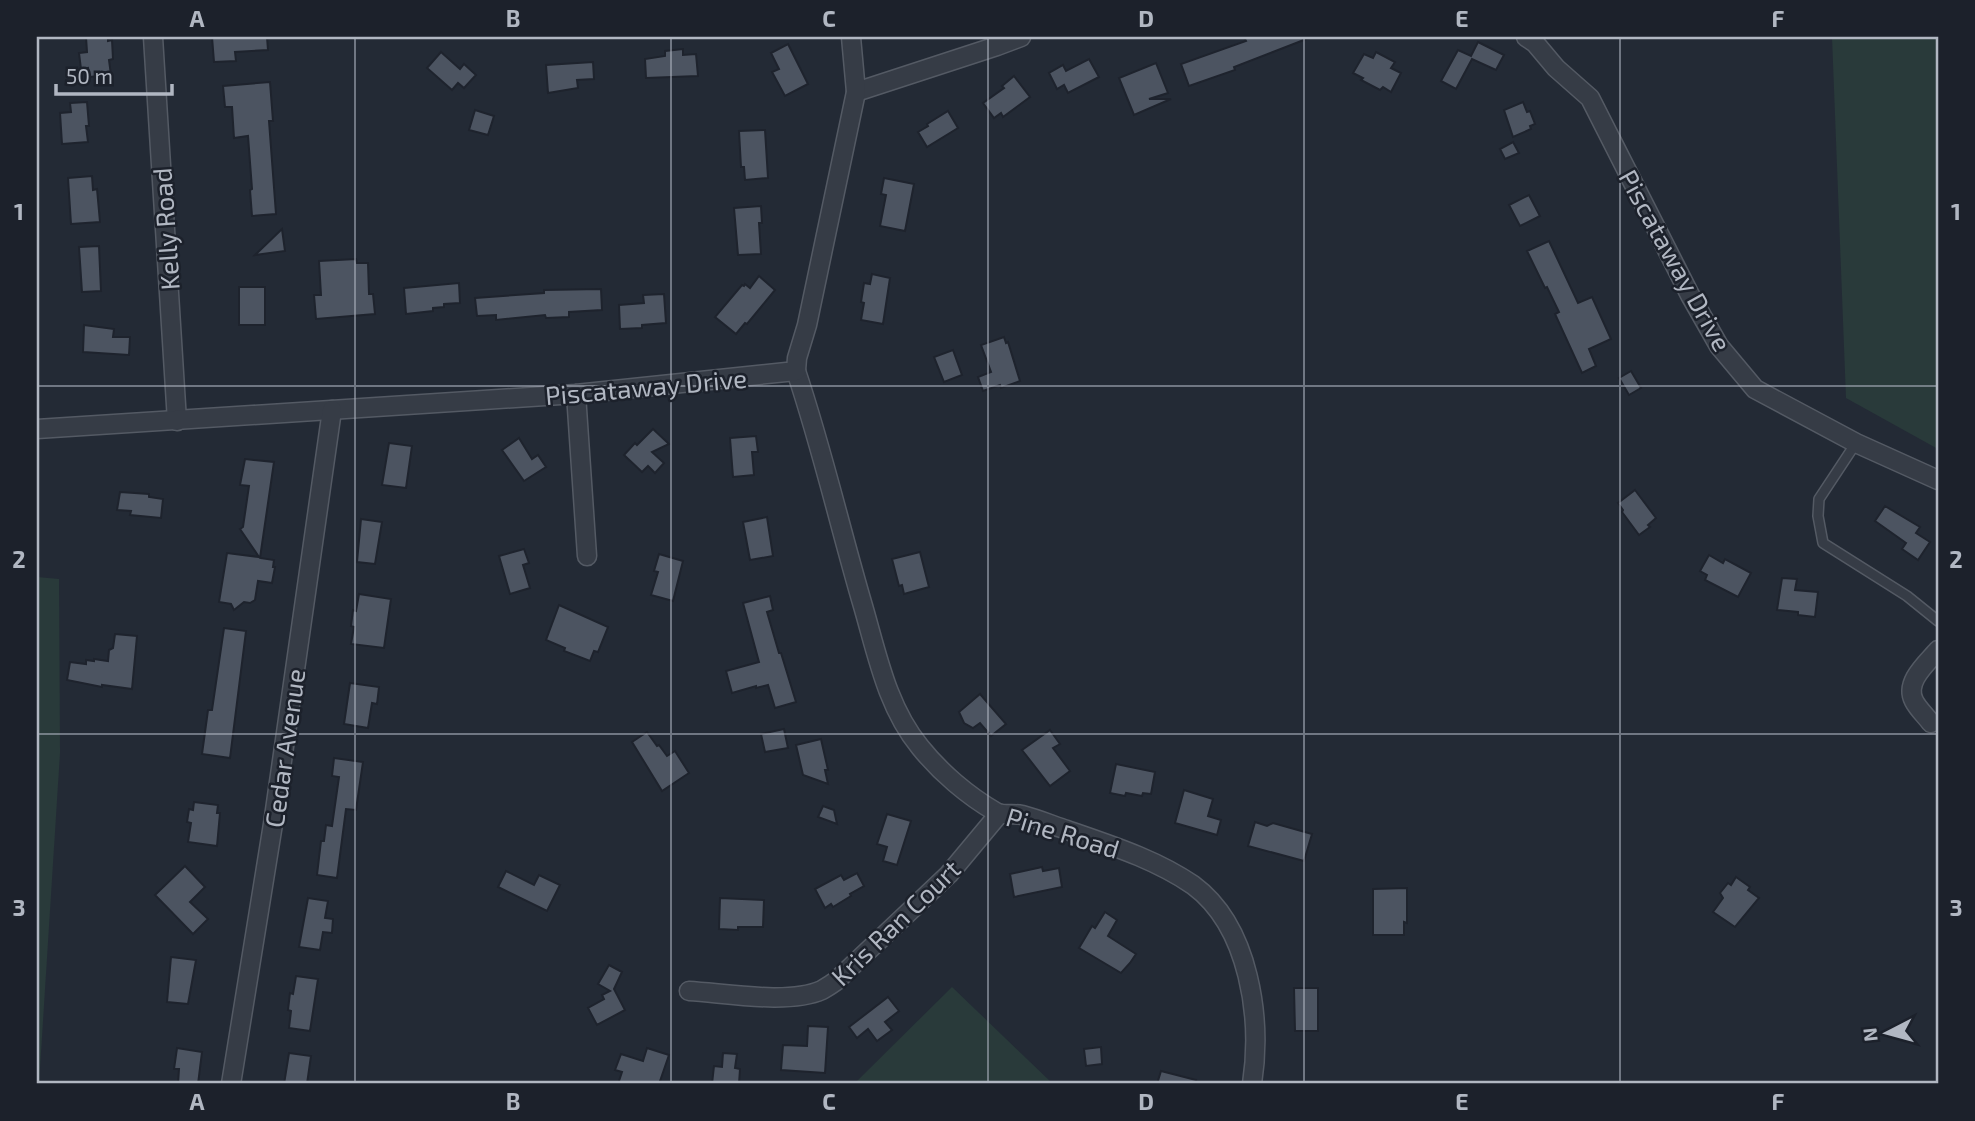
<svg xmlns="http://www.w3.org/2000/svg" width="1975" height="1121" viewBox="0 0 1975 1121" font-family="'Exo 2',sans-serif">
	<rect width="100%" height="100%" fill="#232a35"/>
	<g fill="#293a3a">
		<polygon points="1832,37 1938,37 1938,449 1846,398"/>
		<polygon points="37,577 59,579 60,753 39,1084 37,1084"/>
		<polygon points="952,987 1053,1084 854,1084"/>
	</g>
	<g fill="#4c5461" stroke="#1e232d" stroke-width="2">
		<polygon points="86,37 108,37 108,41 112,40 113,59 109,60 111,75 89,77 88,68 81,69 79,53 87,52"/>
		<polygon points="212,37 267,37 268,50 235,52 236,61 214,62"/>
		<polygon points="1244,37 1309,38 1234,67 1235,70 1189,86 1181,64 1246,41"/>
		<polygon points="1478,42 1504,55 1496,70 1472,59 1456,89 1441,81 1458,50 1471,56"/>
		<polygon points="788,44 808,84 785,96 772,72 779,69 771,53"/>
		<polygon points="683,49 683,55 696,54 698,76 646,78 645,59 665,56 665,51"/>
		<polygon points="441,52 460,69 464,64 476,75 464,88 458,83 452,90 427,68"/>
		<polygon points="1376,52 1395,62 1391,68 1401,73 1391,92 1383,87 1380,90 1361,80 1363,78 1353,73 1364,54 1373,58"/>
		<polygon points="1089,59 1099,77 1068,93 1064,85 1057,89 1049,73 1063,65 1066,71"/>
		<polygon points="593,62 594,79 577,80 578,88 548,93 546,65"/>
		<polygon points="1156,63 1168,93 1149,99 1171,99 1134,115 1119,78"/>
		<polygon points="1014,76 1030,97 1003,117 1001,113 994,118 983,103 1004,88 1002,86"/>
		<polygon points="270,82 273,121 269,121 276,214 252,216 250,190 252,189 248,136 234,138 232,107 225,107 223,86"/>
		<polygon points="87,102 89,126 86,126 88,142 62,144 60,113 71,112 70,103"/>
		<polygon points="1523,102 1527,112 1530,111 1535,124 1530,126 1531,129 1513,137 1504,110"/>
		<polygon points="475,110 494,116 488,135 469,130"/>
		<polygon points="948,111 958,128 927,147 918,132 928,126 927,124"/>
		<polygon points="765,130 768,178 745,180 744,167 741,167 739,131"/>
		<polygon points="1513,142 1519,153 1505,159 1500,149"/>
		<polygon points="92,176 93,190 97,189 100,222 71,224 68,178"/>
		<polygon points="884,178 914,184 905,231 880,226 886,195 881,194"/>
		<polygon points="1529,195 1540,216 1520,226 1509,205"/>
		<polygon points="761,206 762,223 759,223 761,254 738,255 734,208"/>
		<polygon points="282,229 285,251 255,255"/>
		<polygon points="1549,241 1578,303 1592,297 1611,339 1589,349 1596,366 1582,373 1555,314 1559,312 1547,287 1545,288 1527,251"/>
		<polygon points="99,246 101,291 82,292 79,247"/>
		<polygon points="356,259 357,263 368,263 369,294 373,294 375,314 316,319 314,295 321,295 319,261"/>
		<polygon points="872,274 890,278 883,324 861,320 864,303 861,302 864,283 870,284"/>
		<polygon points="759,276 775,290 747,324 745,323 736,334 715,317 742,285 744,286 745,284 750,288"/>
		<polygon points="459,283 460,303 444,304 444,307 433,308 433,311 406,314 404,288"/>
		<rect x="239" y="287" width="26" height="38"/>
		<polygon points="601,289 602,310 569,312 569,317 546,318 545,315 496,320 496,315 477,316 475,298 544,293 544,290"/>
		<polygon points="664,294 666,323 642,325 642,328 620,329 619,305 644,303 643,295"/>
		<polygon points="84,325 114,329 113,337 130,337 129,355 83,352"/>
		<polygon points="1004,337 1006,343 1008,342 1020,381 1001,388 1000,385 983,391 978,377 991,372 981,345"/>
		<polygon points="953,350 962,375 944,382 934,357"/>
		<polygon points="1631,371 1641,388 1629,395 1619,378"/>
		<polygon points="653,429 669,444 652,452 664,463 655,473 648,466 642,472 624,455 635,443 637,445"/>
		<polygon points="756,436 758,452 752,452 754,475 733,477 730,438"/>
		<polygon points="519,438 532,459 538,455 546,467 524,481 502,450"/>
		<polygon points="389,443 412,446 406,488 382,485"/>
		<polygon points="245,459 274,462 260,558 274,560 273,567 275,567 272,583 258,581 255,600 250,603 244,602 234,610 231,604 219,602 227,553 259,557 240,529 243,527 249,486 240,485"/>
		<polygon points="1635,490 1656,518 1648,525 1650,527 1639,535 1622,512 1623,510 1618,503"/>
		<polygon points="120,492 149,494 149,497 163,499 161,518 130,515 131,511 117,510"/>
		<polygon points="1885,506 1920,527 1916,533 1930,542 1918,560 1902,549 1906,543 1875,521"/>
		<polygon points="767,517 773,556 750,560 743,522"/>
		<polygon points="361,519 382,522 375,564 357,562"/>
		<polygon points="524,549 529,563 523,565 530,588 510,594 499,556"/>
		<polygon points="920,552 929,587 904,594 902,585 899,586 892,559"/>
		<polygon points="659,554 683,561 673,601 651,595 658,572 654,571"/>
		<polygon points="1709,555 1723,563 1725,559 1751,573 1738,597 1705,580 1707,575 1700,571"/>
		<polygon points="1782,578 1797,579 1795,590 1818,592 1815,617 1798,615 1798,612 1777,610"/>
		<polygon points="359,594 391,599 384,648 351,644 354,627 351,626 353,610 356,611"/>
		<polygon points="770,596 773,610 767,612 779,653 781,653 796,702 775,708 768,685 756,688 756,686 732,693 726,671 759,662 743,603"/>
		<polygon points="559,605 608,627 598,652 594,651 590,661 564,651 565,648 546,640"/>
		<polygon points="224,628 246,631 230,758 202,754 208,710 212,710"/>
		<polygon points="115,634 137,636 132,689 102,685 102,687 67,680 70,662 86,664 86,660 94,661 94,659 108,661 109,650 113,648"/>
		<polygon points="350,683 379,687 377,704 372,703 368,728 344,724"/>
		<polygon points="980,694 1006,724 991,736 980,723 973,728 964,723 959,712"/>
		<polygon points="784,729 788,748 765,752 761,734"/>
		<polygon points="1050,730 1060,744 1053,748 1070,771 1050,786 1022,750"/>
		<polygon points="647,732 657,746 659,745 667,756 675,751 689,773 662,791 632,742"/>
		<polygon points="821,739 828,770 825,770 828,784 803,775 796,745"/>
		<polygon points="334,758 363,762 356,810 346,809 337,878 317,875 321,841 324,841 326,825 332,826 339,777 332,776"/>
		<polygon points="1116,764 1155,772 1151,794 1143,793 1142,796 1126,793 1125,796 1110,793"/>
		<polygon points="1184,790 1213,799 1208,816 1221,820 1217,835 1175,823"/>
		<polygon points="194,802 218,805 217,813 220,813 217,846 188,842 191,823 187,822 189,809 193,810"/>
		<polygon points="823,806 834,810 837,824 818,817"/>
		<polygon points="887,814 911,821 897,865 883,861 887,847 877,844"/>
		<polygon points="1255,822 1267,826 1273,823 1312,834 1304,861 1248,846"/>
		<polygon points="185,866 205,887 190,902 208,919 193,934 155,895"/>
		<polygon points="1042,867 1043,871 1059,868 1062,887 1014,897 1010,874"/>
		<polygon points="506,871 534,885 539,875 560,885 547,911 498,887"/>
		<polygon points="857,873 864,886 850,894 851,896 833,907 831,904 825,908 815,889 841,875 844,880"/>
		<polygon points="1736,877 1750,887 1748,890 1759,898 1735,927 1713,912 1723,898 1720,893 1728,883 1731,885"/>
		<polygon points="1407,888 1407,923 1404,922 1404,935 1373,935 1373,889"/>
		<polygon points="308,898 328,901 325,918 333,919 332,933 323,932 320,950 299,947"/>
		<polygon points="720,898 764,900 763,927 738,927 738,930 719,929"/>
		<polygon points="1105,912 1117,920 1108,936 1136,954 1130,963 1121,973 1079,948 1092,926 1095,928"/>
		<polygon points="171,957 196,960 188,1004 167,1002"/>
		<polygon points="609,965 622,972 614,989 625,1010 597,1025 588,1008 604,999 602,995 610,991 598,984"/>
		<polygon points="296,976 318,979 310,1031 289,1028 291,1011 288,1010 290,993 293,994"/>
		<polygon points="1294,988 1318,988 1318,1031 1295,1031"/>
		<polygon points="888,997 899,1011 885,1022 892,1030 877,1041 868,1029 857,1038 849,1027"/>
		<polygon points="808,1026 828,1027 825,1073 781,1070 783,1045 807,1046"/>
		<polygon points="1101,1047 1102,1064 1086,1066 1084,1049"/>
		<polygon points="177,1048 202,1052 198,1084 178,1084 179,1069 174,1069"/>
		<polygon points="647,1048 669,1055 659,1084 618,1084 622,1072 615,1070 621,1054 643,1061"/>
		<polygon points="289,1053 311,1056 307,1084 284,1084"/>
		<polygon points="723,1053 737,1054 735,1068 740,1069 739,1084 712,1084 714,1066 722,1067"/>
		<polygon points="1161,1071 1196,1080 1195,1084 1157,1084"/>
	</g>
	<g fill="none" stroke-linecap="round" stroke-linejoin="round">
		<g stroke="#545a64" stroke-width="12">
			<polyline id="service" points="1856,443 1819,499 1818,516 1823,543 1907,596 1938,621"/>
		</g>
		<g stroke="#545a64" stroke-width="21">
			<g id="minor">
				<polyline points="153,37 177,421"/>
				<polyline points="1526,37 1535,43 1556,68 1590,98 1690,295 1719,346 1755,389 1856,443 1938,480"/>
				<polyline points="856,92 997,46 1021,37"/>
				<path d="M796,371c26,77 44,157 67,235 14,48 24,101 57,141 20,25 48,49 76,65 7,4 17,1 26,3 15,4 30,10 45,15 43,15 88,29 126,55 57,42 69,134 59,199"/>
				<polyline points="576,394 587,556"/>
				<polyline points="37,429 576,394 796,371 797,358 807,325 856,92 851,37"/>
				<path d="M1931,723c-5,-7 -13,-14 -17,-22 -10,-19 13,-38 24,-51"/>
				<path d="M689,991c36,2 100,14 133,-1 5,-3 10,-6 14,-9l113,-107 50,-60"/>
				<polyline points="231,1084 273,824 332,410"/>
			</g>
		</g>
		<use href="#service" stroke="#363c46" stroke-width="9"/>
		<use href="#minor" stroke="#363c46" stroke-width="18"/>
	</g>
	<path fill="none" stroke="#b1b7c2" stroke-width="2" stroke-opacity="0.55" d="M355,37v1047M671,37v1047M988,37v1047M1304,37v1047M1620,37v1047M37,386h1901M37,734h1901"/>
	<g text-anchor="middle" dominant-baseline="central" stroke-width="5" stroke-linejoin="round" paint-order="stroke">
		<g font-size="26" fill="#b1b7c2" stroke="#1c212b">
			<text transform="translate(165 229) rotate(-94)">Kelly Road</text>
			<text transform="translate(1676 260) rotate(61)">Piscataway Drive</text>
			<text transform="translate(646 386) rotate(-5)">Piscataway Drive</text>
			<text transform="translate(284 748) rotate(-82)">Cedar Avenue</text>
			<text transform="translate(1063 832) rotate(17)">Pine Road</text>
			<text transform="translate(895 922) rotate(-44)">Kris Ran Court</text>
		</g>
	</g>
	<rect width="1975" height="1121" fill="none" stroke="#1c212b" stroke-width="77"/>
	<g transform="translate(1887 1033) rotate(264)" stroke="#1c212b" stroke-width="5" paint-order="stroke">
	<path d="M0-5L12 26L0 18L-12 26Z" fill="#b1b7c2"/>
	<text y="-10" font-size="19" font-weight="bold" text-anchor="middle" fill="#b1b7c2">N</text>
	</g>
	<path d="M56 84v10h116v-10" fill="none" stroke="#b1b7c2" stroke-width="3.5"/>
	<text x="66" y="84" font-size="21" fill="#b1b7c2" stroke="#1c212b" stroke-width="5" paint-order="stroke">50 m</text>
	<rect x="38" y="38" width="1899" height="1044" fill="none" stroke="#b1b7c2" stroke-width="2.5"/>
	<g font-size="23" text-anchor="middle" font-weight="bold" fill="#b1b7c2">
		<text x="197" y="27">A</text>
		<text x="513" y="27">B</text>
		<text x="829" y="27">C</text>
		<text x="1146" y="27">D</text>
		<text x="1462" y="27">E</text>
		<text x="1778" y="27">F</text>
		<text x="19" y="220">1</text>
		<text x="1956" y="220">1</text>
		<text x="19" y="568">2</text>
		<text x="1956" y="568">2</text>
		<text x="19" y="916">3</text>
		<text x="1956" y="916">3</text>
		<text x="197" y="1110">A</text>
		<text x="513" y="1110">B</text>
		<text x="829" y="1110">C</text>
		<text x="1146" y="1110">D</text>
		<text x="1462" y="1110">E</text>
		<text x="1778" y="1110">F</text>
	</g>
</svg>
